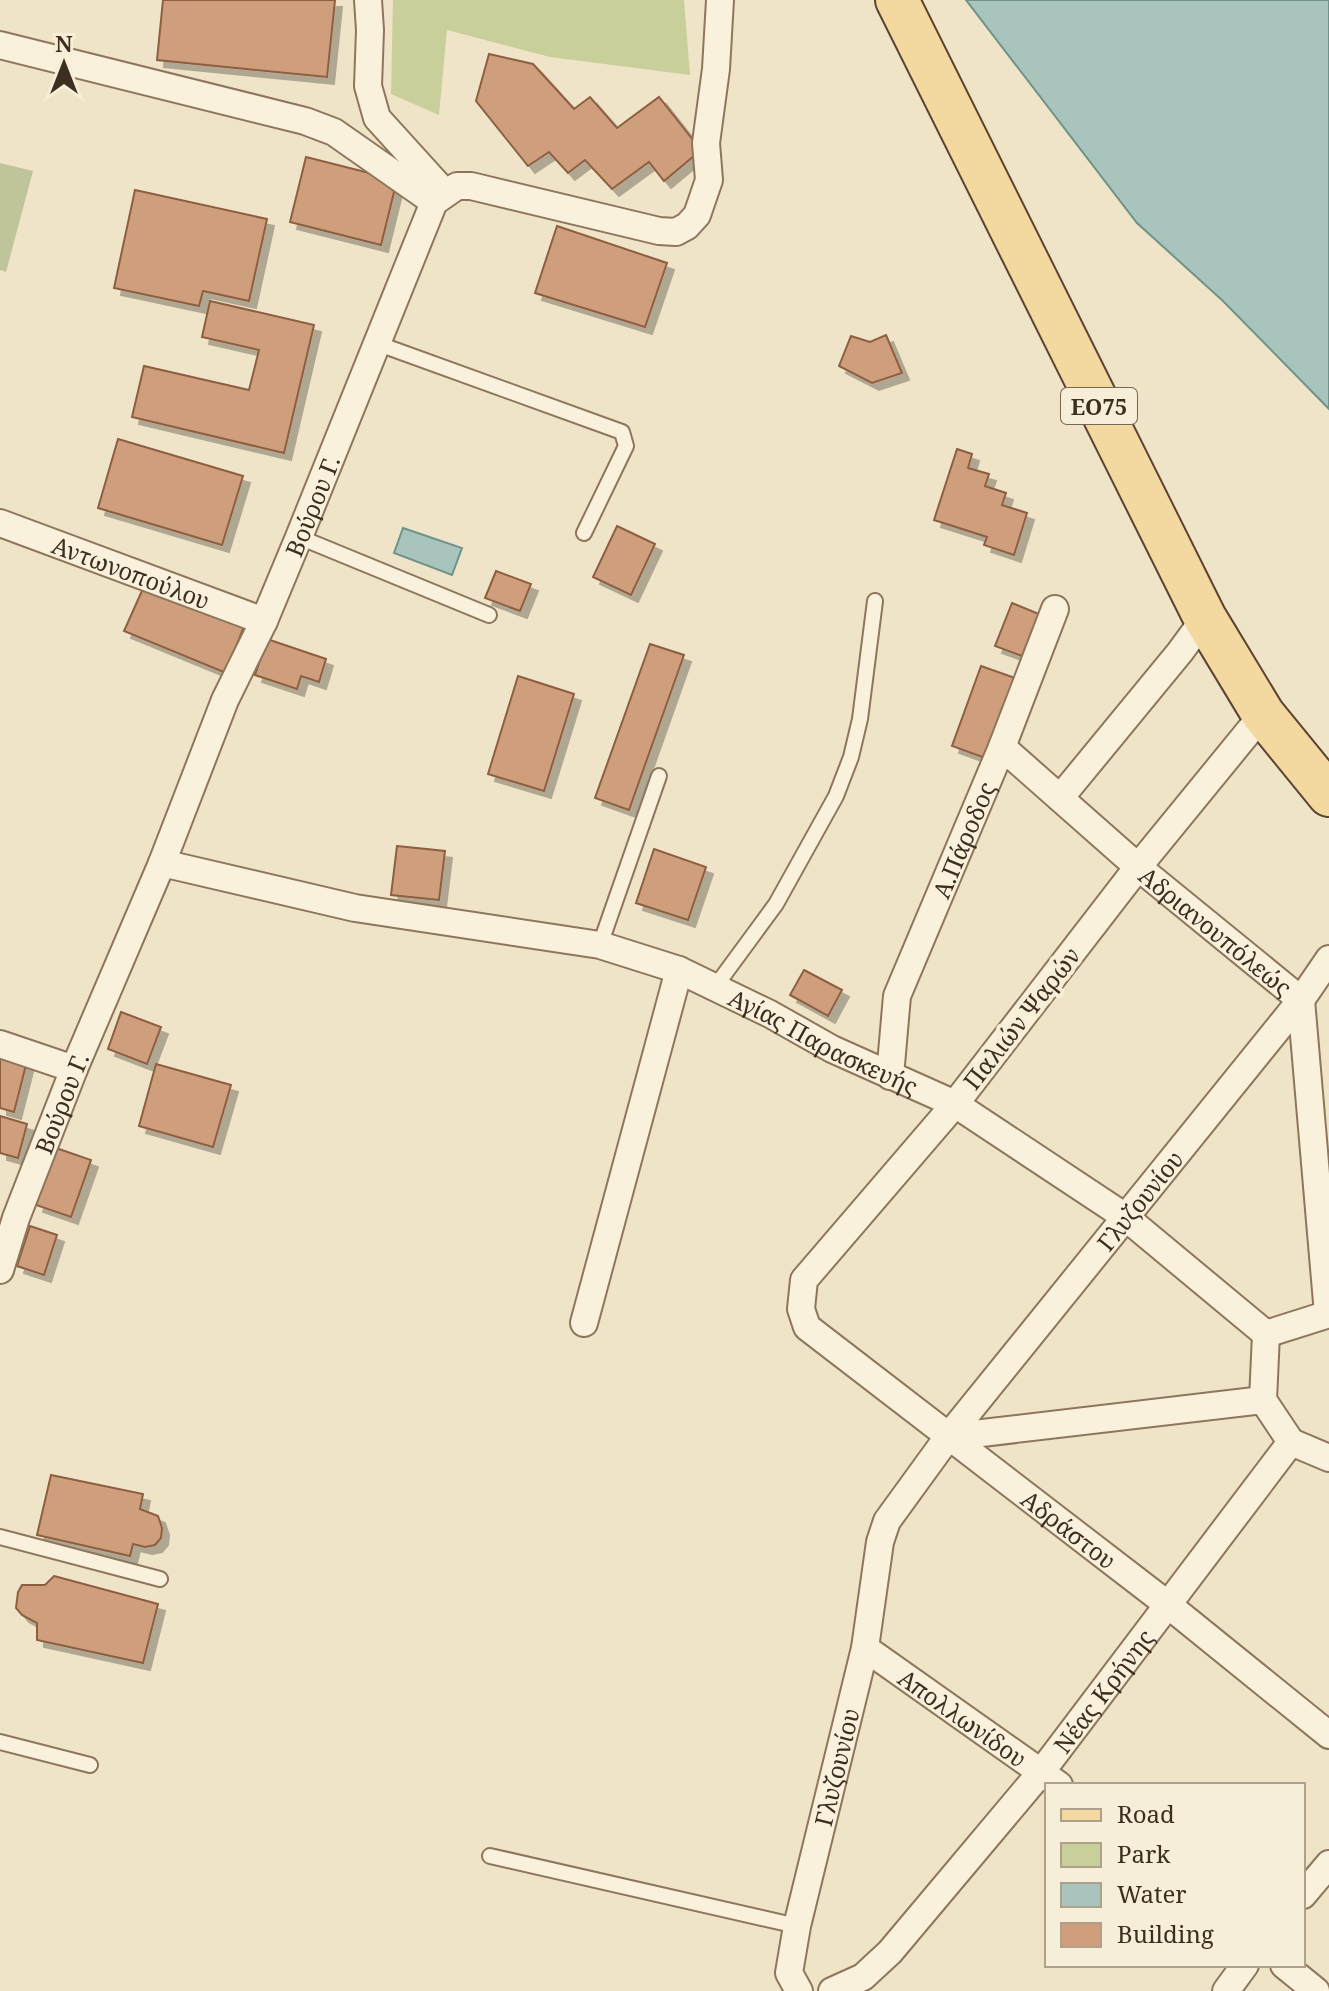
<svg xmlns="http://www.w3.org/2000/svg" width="1329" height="1991" viewBox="0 0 1329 1991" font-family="'Noto Serif',serif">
	<defs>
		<filter id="shadow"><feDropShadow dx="7" dy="7" stdDeviation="0" flood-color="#0004"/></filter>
	</defs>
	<rect width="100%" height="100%" fill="#f0e4c8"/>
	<polygon fill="#c9cf9b" points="393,0 684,0 690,75 550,57 447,30 439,115 391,94"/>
	<polygon fill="#bfc49a" points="0,163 33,171 6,272 0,270"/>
	<g fill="#a9c4bc" stroke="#6f938a" stroke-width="2">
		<polygon points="966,0 1329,0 1329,409 1223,301 1137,223"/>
		<polygon points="403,528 462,548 452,575 394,553"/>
	</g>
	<g fill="#cf9f7d" stroke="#8d5f41" stroke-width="2" filter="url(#shadow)">
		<polygon points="163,0 335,0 327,77 157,60"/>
		<polygon points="489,54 533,64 574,109 590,97 617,128 659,97 701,150 664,181 649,162 612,189 585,160 568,173 549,152 528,166 476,101"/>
		<polygon points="306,157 397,180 381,245 290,222"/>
		<polygon points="135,190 267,219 249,301 203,291 199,306 114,288"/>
		<polygon points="557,226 667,263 645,327 535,293"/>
		<polygon points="210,301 314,325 284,453 132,417 144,366 249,390 259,350 202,337"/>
		<polygon points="886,335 902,373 872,383 839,366 851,336 870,342"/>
		<polygon points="118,439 243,476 222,545 98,508"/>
		<polygon points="957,449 972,454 968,468 989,474 985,486 1006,493 1002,505 1027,513 1014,555 984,545 987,537 934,520"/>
		<polygon points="617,526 655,544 631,595 593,577"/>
		<polygon points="496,571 531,584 520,611 485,598"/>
		<polygon points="145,584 244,626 226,673 124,631"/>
		<polygon points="1012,603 1039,614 1022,656 995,646"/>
		<polygon points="267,639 326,659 319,682 301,676 297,689 255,675"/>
		<polygon points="650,644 684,655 629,810 595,798"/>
		<polygon points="981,666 1018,679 988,759 952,746"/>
		<polygon points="518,676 574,694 544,791 488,774"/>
		<polygon points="397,846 445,851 439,900 391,895"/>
		<polygon points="654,849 706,867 688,920 636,903"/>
		<polygon points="804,970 842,990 828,1016 790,995"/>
		<polygon points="121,1012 161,1027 147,1064 108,1049"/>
		<polygon points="0,1054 27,1061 14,1112 0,1108"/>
		<polygon points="156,1064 231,1085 213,1147 139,1126"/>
		<polygon points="0,1116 27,1124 18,1158 0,1153"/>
		<polygon points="56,1148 91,1160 71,1217 36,1205"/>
		<polygon points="30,1226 57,1235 44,1275 17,1266"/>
		<polygon points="51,1475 143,1494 140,1509 158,1516 162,1528 161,1538 155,1545 145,1547 133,1544 130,1556 37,1535"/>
		<polygon points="54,1576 158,1604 143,1663 37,1640 37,1623 22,1615 16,1608 18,1592 22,1585 45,1585"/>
	</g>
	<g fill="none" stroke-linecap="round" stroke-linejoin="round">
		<g stroke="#8d765c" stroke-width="18">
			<g id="service">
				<polyline points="376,343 622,432 626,446 584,533"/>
				<polyline points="299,537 489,615"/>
				<polyline points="600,945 659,776"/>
				<polyline points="715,987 776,904 836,796 851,757 860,719 875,601"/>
				<polyline points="0,1537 160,1579"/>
				<polyline points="0,1742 90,1765"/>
				<polyline points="490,1856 797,1926"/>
			</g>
		</g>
		<g stroke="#8d765c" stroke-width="30">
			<g id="minor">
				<polyline points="368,0 370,30 368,86 377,118 445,193"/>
				<polyline points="0,45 305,121 334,132 434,202"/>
				<path id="s1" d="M0,523l264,98"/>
				<path id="s2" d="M1263,714l-125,153 -183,237 -151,176 -3,29 6,18 360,277 162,131"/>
				<path id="s3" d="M1002,747l136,120 163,133 27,314"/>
				<polyline points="1060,798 1180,652 1205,618"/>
				<path id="s4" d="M162,863l193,45 245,37 79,25 91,44 62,35 123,55 169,112 142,118 -3,66 28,42 38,16"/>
				<polyline points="0,1044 74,1069"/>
				<path id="s5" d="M890,1076l7,-80 105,-249 53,-138"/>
				<path id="s6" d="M0,1270l16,-52 58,-149 88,-206 63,-163 39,-79 35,-84 135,-335 23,-16h14l188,45 17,1 11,-6 10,-11 12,-35 -3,-37 10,-74 4,-69"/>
				<polyline points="584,1323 679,970"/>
				<polyline points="1266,1334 1329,1314"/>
				<polyline points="948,1437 1263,1400"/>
				<path id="s7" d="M865,1648l194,137"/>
				<polyline points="1303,1895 1329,1864"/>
				<polyline points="1284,1965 1316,1991"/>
				<path id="s8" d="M799,1991l-10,-18 8,-47 68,-278 15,-106 7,-21 61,-84 353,-437 28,-41"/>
				<path id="s9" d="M832,1991l31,-14 27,-25 152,-181 249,-329"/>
				<polyline points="1226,1991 1245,1965"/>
			</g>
		</g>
		<g stroke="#5b4430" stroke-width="46">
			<polyline id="primary" points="897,0 1205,618 1263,714 1329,795"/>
		</g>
		<use href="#service" stroke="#faf1dc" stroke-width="14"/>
		<use href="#minor" stroke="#faf1dc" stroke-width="26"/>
		<use href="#primary" stroke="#f3d9a0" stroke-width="42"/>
	</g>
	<g text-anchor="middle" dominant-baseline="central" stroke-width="8" stroke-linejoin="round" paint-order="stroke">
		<rect fill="#f7eed8" stroke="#756857" stroke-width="2" x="1061" y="388" width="76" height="36" rx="6"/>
		<g font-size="22" font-weight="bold" fill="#3d2e20">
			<text x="1099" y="406">ΕΟ75</text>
		</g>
		<g font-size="24" fill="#3d2e20" stroke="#f7eed8">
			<text stroke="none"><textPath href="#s6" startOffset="826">Βούρου Γ.</textPath></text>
			<text stroke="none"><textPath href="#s1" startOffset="140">Αντωνοπούλου</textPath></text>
			<text stroke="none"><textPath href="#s5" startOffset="250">Α.Πάροδος</textPath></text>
			<text stroke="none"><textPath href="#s3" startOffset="282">Αδριανουπόλεώς</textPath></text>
			<text transform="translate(1021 1018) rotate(-52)">Παλιών Ψαρών</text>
			<text stroke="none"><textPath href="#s4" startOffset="690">Αγίας Παρασκευής</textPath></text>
			<text stroke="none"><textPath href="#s6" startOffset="178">Βούρου Γ.</textPath></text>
			<text stroke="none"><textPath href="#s8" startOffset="892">Γλυζουνίου</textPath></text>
			<text stroke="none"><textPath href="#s2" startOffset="1108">Αδράστου</textPath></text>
			<text stroke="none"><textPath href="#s9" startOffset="408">Νέας Κρήνης</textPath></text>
			<text stroke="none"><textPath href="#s7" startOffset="120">Απολλωνίδου</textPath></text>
			<text stroke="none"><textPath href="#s8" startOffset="232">Γλυζουνίου</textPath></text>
		</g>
	</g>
	<rect x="1045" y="1783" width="260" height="184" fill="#f7eed8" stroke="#ada18e" stroke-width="2"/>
	<rect x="1061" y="1809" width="40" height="12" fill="#f3d9a0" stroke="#ada18e" stroke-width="2"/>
	<text x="1117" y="1823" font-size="24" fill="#3d2e20">Road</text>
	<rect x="1061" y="1843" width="40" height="24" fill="#c9cf9b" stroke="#ada18e" stroke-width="2"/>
	<text x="1117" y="1863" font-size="24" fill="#3d2e20">Park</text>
	<rect x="1061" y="1883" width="40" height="24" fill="#a9c4bc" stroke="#ada18e" stroke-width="2"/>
	<text x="1117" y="1903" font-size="24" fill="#3d2e20">Water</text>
	<rect x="1061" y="1923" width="40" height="24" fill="#cf9f7d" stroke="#ada18e" stroke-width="2"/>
	<text x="1117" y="1943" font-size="24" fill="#3d2e20">Building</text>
	<g transform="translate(64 64)" stroke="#f7eed8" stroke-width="6" paint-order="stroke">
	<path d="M0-6L14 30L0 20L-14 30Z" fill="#3d2e20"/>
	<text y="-12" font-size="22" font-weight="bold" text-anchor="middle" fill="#3d2e20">N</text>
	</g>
</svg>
